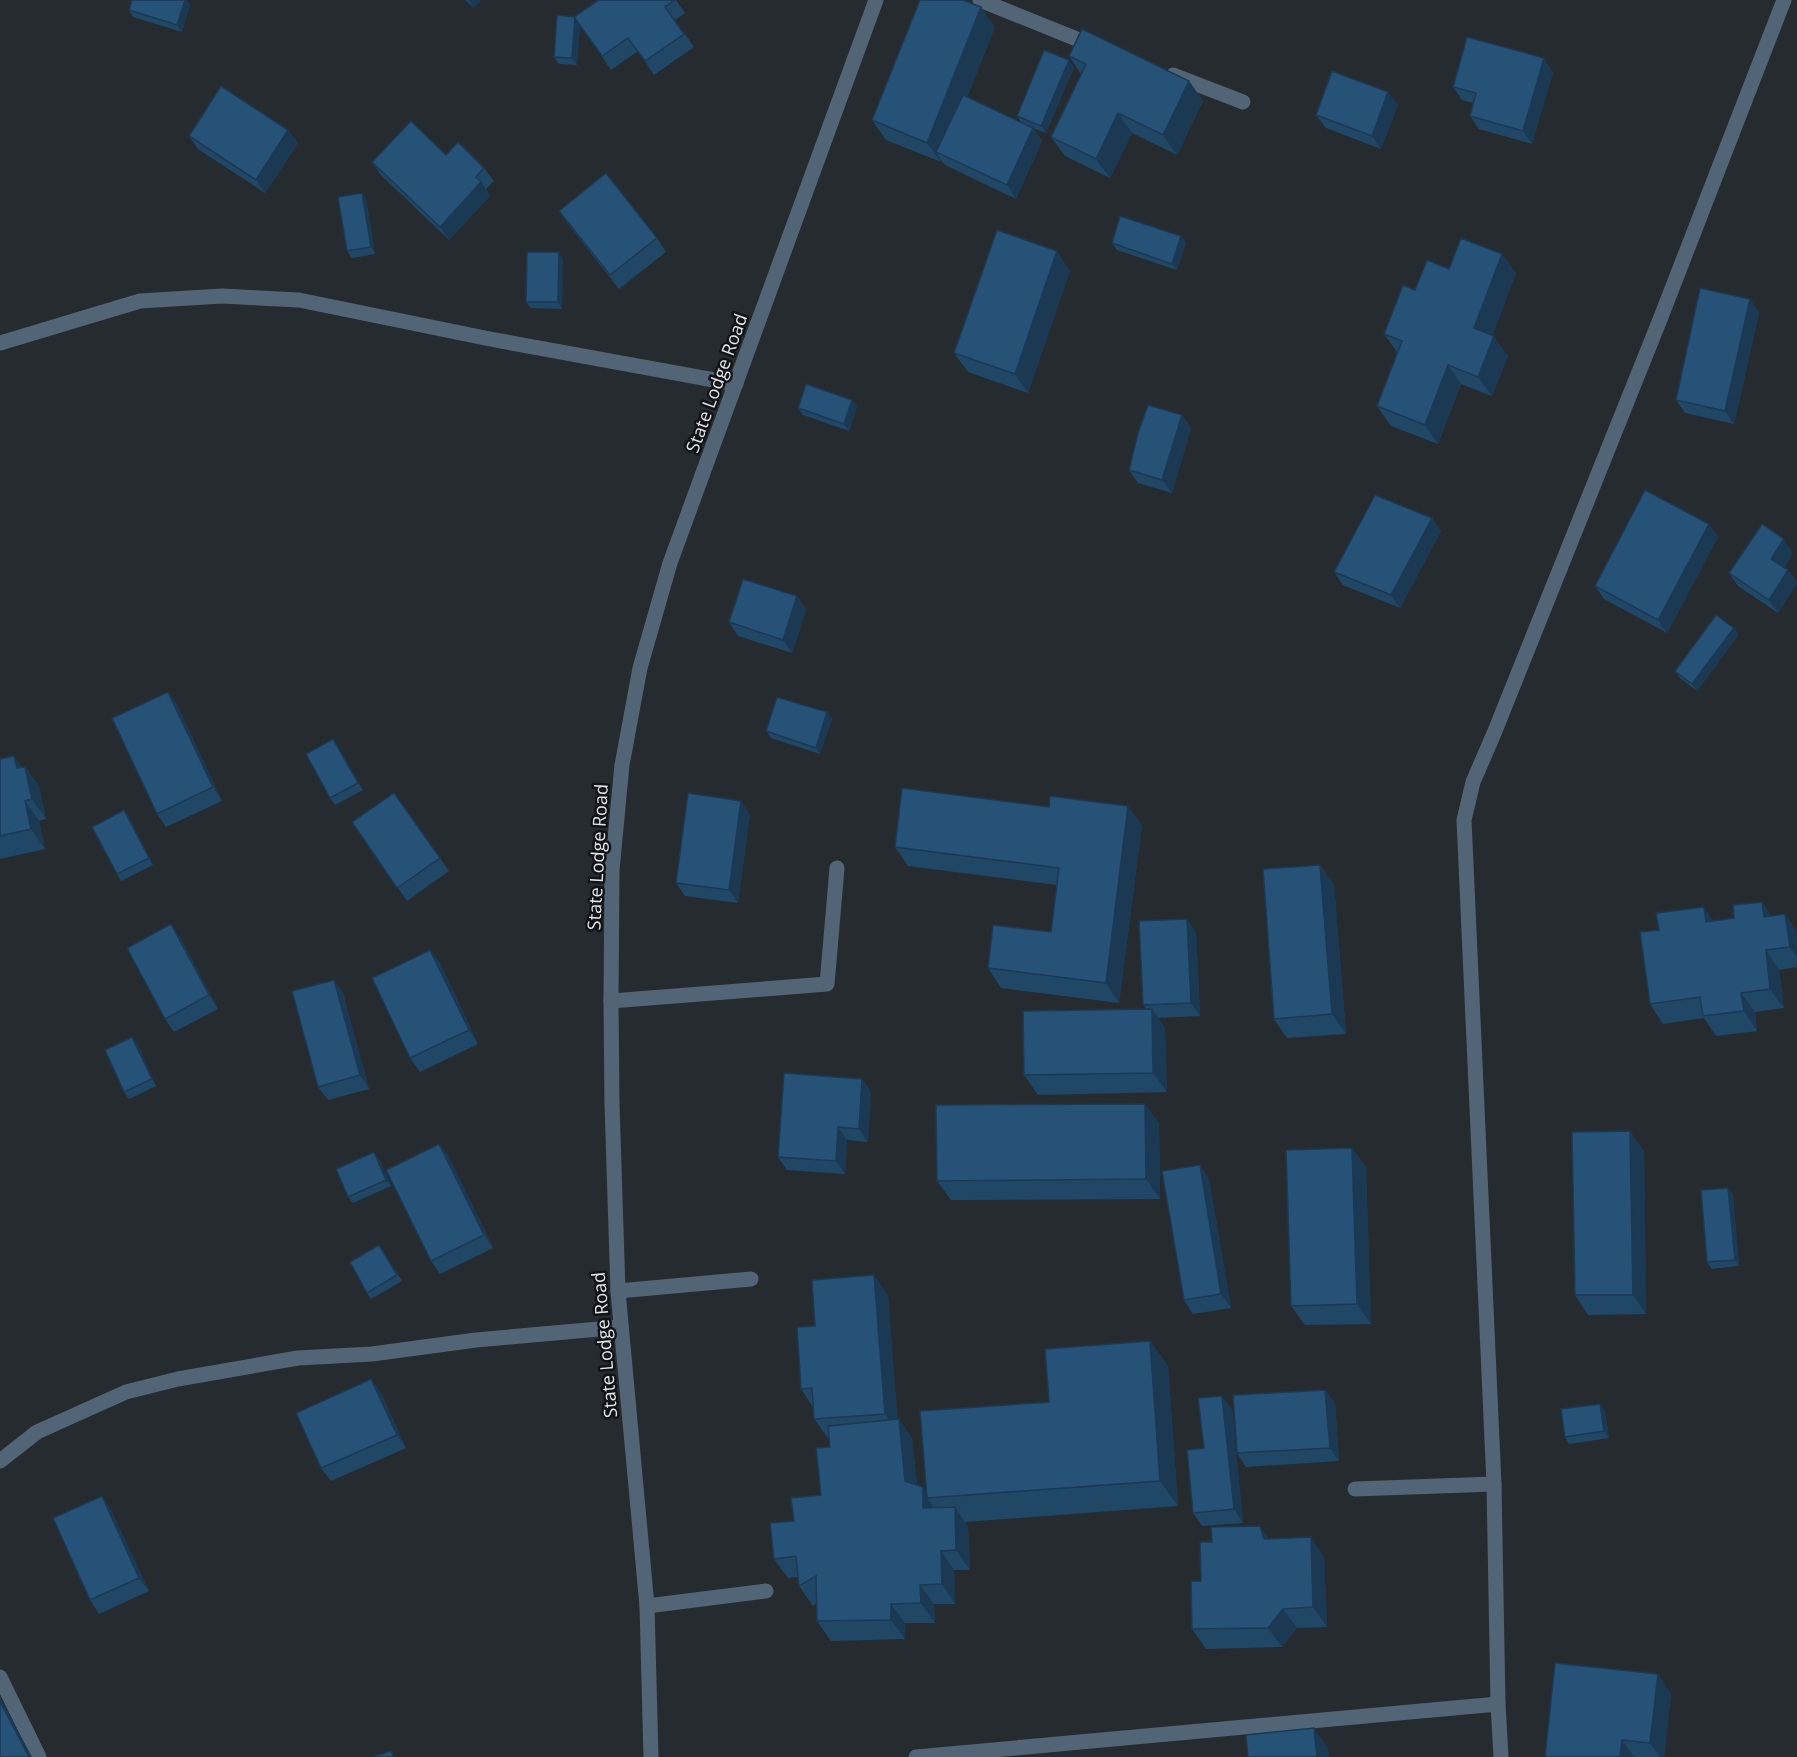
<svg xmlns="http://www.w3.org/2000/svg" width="1797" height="1757" viewBox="0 0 1797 1757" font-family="'Open Sans',sans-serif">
	<rect width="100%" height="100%" fill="#262b30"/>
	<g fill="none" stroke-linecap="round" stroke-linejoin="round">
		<g stroke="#526576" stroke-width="15">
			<polyline points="611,1001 827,984 837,868"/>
			<polyline points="618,1291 751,1279"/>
			<polyline points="1355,1489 1494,1484"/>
			<polyline points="647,1606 766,1591"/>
		</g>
		<g stroke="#526576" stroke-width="15">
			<polyline points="980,0 1094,46"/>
			<polyline points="1173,75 1243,102"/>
			<polyline points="0,343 140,301 222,296 299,300 490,339 736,384"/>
			<polyline points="0,1461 37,1432 126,1392 178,1379 298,1358 372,1354 476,1340 621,1327"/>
			<polyline points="0,1677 39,1757"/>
			<polyline points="651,1757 647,1606 618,1291 612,1104 611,1001 612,870 622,765 640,668 670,563 876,0"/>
			<polyline points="916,1757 1498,1704"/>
			<polyline points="1501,1757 1498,1704 1494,1484 1464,820 1473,782 1495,731 1661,317 1784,0"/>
		</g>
	</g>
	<g fill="#214766">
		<polygon points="132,0 186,0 190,5 182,32 133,17 129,10"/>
		<polygon points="465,0 481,0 474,8"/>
		<polygon points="599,0 676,0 685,13 675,20 694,47 654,75 638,51 611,70 580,24 577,65 559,64 554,57 575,17"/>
		<polygon points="995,27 967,97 1021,122 1017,116 1074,67 1046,133 1033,128 1042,141 1016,199 945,165 941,160 941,162 886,140 872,120"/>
		<polygon points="1069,56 1189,81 1203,101 1177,155 1132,133 1110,178 1065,156 1051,137 1081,74"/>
		<polygon points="1553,72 1532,144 1479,129 1470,116 1473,103 1462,100 1453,87"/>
		<polygon points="1398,105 1381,149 1326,128 1316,115"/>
		<polygon points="189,136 298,143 265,193 198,149"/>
		<polygon points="446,155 484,168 494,181 486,189 490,196 449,240 381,175 372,162"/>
		<polygon points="366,199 375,254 352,258 347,251"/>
		<polygon points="559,211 657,238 666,252 619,289 568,224"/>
		<polygon points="1181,236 1186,243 1177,270 1117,250 1112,243"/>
		<polygon points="563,259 562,309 531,308 526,302"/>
		<polygon points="1449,269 1516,273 1492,336 1508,356 1492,396 1461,384 1438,444 1391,426 1377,406 1397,352 1384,334"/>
		<polygon points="1070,271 1028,393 968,372 954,353"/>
		<polygon points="1750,299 1759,313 1734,424 1685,413 1676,400"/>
		<polygon points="852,400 857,407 849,431 803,415 798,408"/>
		<polygon points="1182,415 1191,428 1172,493 1138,483 1129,470"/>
		<polygon points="1432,518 1441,531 1400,608 1343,585 1334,572"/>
		<polygon points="1718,537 1667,633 1604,599 1595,586"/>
		<polygon points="1793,553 1784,567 1788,570 1797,583 1778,613 1738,586 1729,573"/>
		<polygon points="797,596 806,610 792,653 738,636 729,622"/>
		<polygon points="1739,634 1697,691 1680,678 1675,671"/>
		<polygon points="168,692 177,705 222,801 166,827 157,814"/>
		<polygon points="827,712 832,719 820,754 771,738 766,731"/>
		<polygon points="333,739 363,790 335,805 330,798"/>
		<polygon points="0,759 22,767 25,767 39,786 46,819 39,821 45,849 0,859"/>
		<polygon points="394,793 449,871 407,901 352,822"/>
		<polygon points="1049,807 1142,825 1119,1003 1001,988 988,968 1051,932 1057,885 908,866 895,847"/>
		<polygon points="124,810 129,817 153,865 121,881 117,874"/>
		<polygon points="750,814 738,903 685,896 676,883"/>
		<polygon points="1334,884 1346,1034 1287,1038 1274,1019"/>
		<polygon points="1772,916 1797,931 1797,967 1779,970 1784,1008 1755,1012 1757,1031 1716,1036 1704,1018 1663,1024 1650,1004 1659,930"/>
		<polygon points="1196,932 1200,1016 1158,1018 1165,1028 1167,1092 1038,1095 1024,1075 1146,1009 1143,1005"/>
		<polygon points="180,937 218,1009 174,1032 165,1019"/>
		<polygon points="430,950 440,963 478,1044 420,1072 410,1058"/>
		<polygon points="334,980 343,993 369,1089 328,1100 318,1087"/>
		<polygon points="137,1043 156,1086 129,1099 124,1092"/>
		<polygon points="862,1079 871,1092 868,1142 847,1140 845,1174 787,1170 778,1157"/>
		<polygon points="1159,1123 1160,1199 951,1200 937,1181"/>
		<polygon points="439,1144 449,1157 493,1248 440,1274 431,1261"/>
		<polygon points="1352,1148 1366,1167 1371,1324 1305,1325 1291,1306"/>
		<polygon points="1644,1151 1646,1314 1588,1315 1575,1295"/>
		<polygon points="379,1159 391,1186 353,1203 348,1197"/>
		<polygon points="1200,1165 1209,1179 1231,1308 1193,1314 1184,1300"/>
		<polygon points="1728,1188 1733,1194 1739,1266 1712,1269 1707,1262"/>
		<polygon points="379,1245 402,1281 371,1299 367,1293"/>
		<polygon points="888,1295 897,1419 912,1438 917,1485 926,1492 1049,1402 1150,1341 1168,1366 1178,1506 965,1522 968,1527 970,1570 954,1570 955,1604 934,1604 935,1623 905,1623 905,1639 831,1641 817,1621 817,1603 813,1606 799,1586 798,1577 788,1578 774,1559 794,1521 821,1495 830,1447 829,1438 828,1438 814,1419 813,1407 801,1389 815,1326"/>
		<polygon points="1325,1390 1335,1403 1339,1461 1246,1467 1237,1453"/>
		<polygon points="381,1393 406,1448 331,1481 321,1468"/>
		<polygon points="1222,1396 1232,1410 1243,1523 1202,1526 1193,1513 1204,1448"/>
		<polygon points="1600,1404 1605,1411 1609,1438 1569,1444 1565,1437"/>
		<polygon points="111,1510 149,1591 99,1614 90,1600"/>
		<polygon points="1269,1539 1324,1557 1327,1627 1297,1628 1282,1647 1206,1649 1192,1629 1201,1581"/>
		<polygon points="1658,1674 1671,1694 1664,1757 1545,1757"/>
	</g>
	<g fill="#1b3953">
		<polygon points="185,0 186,0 190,5 182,32 177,25"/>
		<polygon points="469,0 481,0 474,8"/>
		<polygon points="981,7 995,27 943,155 936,152 941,160 941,162 927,143"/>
		<polygon points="575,17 580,23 577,65 572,58"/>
		<polygon points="1544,58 1553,72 1532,144 1523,131"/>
		<polygon points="1069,60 1074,67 1046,133 1041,126"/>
		<polygon points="1189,81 1203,101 1177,155 1163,135"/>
		<polygon points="1388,92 1398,105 1381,149 1372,136"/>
		<polygon points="1118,113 1132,133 1110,178 1096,159"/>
		<polygon points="1033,128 1042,141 1016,199 1007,185"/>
		<polygon points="288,130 298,143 265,193 256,180"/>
		<polygon points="481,182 490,196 449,240 440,227"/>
		<polygon points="362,193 366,199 375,254 371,247"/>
		<polygon points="1181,236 1186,243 1177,270 1172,264"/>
		<polygon points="1057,251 1070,271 1028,393 1015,374"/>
		<polygon points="559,252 563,259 562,309 558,302"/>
		<polygon points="1502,254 1516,273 1488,348 1474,328"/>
		<polygon points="1750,299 1759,313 1734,424 1725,411"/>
		<polygon points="1494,336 1508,356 1492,396 1478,377"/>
		<polygon points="1448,365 1461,384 1438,444 1425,425"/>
		<polygon points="852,400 857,407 849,431 844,424"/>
		<polygon points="1182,415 1191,428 1172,493 1162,480"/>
		<polygon points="1432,518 1441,531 1400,608 1391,595"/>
		<polygon points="1709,524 1718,537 1667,633 1658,620"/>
		<polygon points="1784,539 1793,553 1781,572 1771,559"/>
		<polygon points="1788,570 1797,583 1778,613 1769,600"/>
		<polygon points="797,596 806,610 792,653 783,640"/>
		<polygon points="1734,628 1739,634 1697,691 1692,684"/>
		<polygon points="168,692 177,705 222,801 213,787"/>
		<polygon points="827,712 832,719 820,754 816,748"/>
		<polygon points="333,739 338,746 363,790 358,783"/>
		<polygon points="14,756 27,774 25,767 39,786 46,819 32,799 17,768"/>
		<polygon points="25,801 39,821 45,849 31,829"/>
		<polygon points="741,801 750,814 738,903 729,890"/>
		<polygon points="1128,806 1142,825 1119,1003 1106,983"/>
		<polygon points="124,810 129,817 153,865 149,858"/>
		<polygon points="1320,865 1334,884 1346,1034 1332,1014"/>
		<polygon points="1762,902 1775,921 1764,917"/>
		<polygon points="1704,907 1717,927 1706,922"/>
		<polygon points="1785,914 1797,931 1797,957 1790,947"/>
		<polygon points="1187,919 1196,932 1200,1016 1191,1003"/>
		<polygon points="171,924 180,937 218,1009 209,995"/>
		<polygon points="430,950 440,963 478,1044 469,1030"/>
		<polygon points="1766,950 1779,970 1784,1008 1770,989"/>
		<polygon points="334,980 343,993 369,1089 360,1075"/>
		<polygon points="1741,993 1755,1012 1757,1031 1744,1011"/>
		<polygon points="1152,1009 1165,1028 1167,1092 1153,1073"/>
		<polygon points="132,1037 137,1043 156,1086 152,1079"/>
		<polygon points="862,1079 871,1092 868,1142 859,1129"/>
		<polygon points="1145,1104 1159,1123 1160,1199 1146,1179"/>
		<polygon points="838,1127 847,1140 845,1174 836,1161"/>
		<polygon points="1630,1131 1644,1151 1646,1314 1633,1295"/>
		<polygon points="439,1144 449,1157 493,1248 484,1235"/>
		<polygon points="1352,1148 1366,1167 1371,1324 1357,1304"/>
		<polygon points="374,1152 379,1159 391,1186 386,1180"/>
		<polygon points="1200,1165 1209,1179 1231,1308 1221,1294"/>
		<polygon points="1728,1188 1733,1194 1739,1266 1735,1260"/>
		<polygon points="874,1275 888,1295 899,1434 885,1414"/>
		<polygon points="1150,1341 1168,1366 1178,1506 1160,1481"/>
		<polygon points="371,1379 381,1393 406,1448 397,1435"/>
		<polygon points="1325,1390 1335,1403 1339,1461 1330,1448"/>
		<polygon points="1222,1396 1232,1410 1243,1523 1234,1509"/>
		<polygon points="1600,1404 1605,1411 1609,1438 1604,1431"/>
		<polygon points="899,1419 912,1438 919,1501 905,1481"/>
		<polygon points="923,1487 930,1498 927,1498 937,1512 923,1508"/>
		<polygon points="102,1496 111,1510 149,1591 139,1578"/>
		<polygon points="955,1507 968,1527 970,1570 956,1550"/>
		<polygon points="1260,1526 1274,1546 1264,1539"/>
		<polygon points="1311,1537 1324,1557 1327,1627 1313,1607"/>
		<polygon points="941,1551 954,1570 955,1604 942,1584"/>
		<polygon points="920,1585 934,1604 935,1623 921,1603"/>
		<polygon points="891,1604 905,1623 905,1639 891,1620"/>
		<polygon points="1283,1609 1297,1628 1282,1647 1268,1628"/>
		<polygon points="1658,1674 1671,1694 1664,1757 1660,1757 1650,1743"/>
		<polygon points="0,1697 32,1757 29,1757 0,1701"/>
		<polygon points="1314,1728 1328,1748 1329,1757 1317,1757"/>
		<polygon points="1622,1740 1634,1757 1620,1757"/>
	</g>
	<g fill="#265277" stroke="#1b3953" stroke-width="1.5">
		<polygon points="132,0 185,0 177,25 129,10"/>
		<polygon points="599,0 675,0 665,7 684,34 645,61 628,38 602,56 574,17"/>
		<polygon points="920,0 963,0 981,7 927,143 872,120"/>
		<polygon points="557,15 575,17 572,58 554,57"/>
		<polygon points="1082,29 1189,81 1163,135 1118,113 1096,159 1051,137 1086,64 1069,56"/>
		<polygon points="1467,37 1544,58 1523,131 1470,116 1476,93 1453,87"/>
		<polygon points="1044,50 1069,60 1041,126 1017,116"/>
		<polygon points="1332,71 1388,92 1372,136 1316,115"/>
		<polygon points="221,86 288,130 256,180 189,136"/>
		<polygon points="963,95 1033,128 1007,185 936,152"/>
		<polygon points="411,121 446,155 458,142 484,168 476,177 481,182 440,227 372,162"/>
		<polygon points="606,173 657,238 610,275 559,211"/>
		<polygon points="362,193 371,247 347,251 338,197"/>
		<polygon points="1120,216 1181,236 1172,264 1112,243"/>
		<polygon points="997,230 1057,251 1015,374 954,353"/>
		<polygon points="1461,238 1502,254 1474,328 1494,336 1478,377 1448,365 1425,425 1377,406 1402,341 1384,334 1403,285 1415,290 1427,260 1449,269"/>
		<polygon points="527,252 559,252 558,302 526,302"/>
		<polygon points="1700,288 1750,299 1725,411 1676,400"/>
		<polygon points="806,384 852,400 844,424 798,408"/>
		<polygon points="1148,405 1182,415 1162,480 1129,470 1138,433"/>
		<polygon points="1645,490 1709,524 1658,620 1595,586"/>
		<polygon points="1375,495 1432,518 1391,595 1334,572"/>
		<polygon points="1762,524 1784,539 1771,559 1788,570 1769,600 1729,573"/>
		<polygon points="743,579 797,596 783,640 729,622"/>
		<polygon points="1716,615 1734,628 1692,684 1675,671"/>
		<polygon points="168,692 213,787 157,814 112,718"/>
		<polygon points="777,697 827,712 816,748 766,731"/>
		<polygon points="333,739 358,783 330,798 306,754"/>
		<polygon points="14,756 17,768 25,767 32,799 25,801 31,829 0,836 0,759"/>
		<polygon points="902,788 1049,807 1050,796 1128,806 1106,983 988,968 993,925 1051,932 1059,868 895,847"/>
		<polygon points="394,793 440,858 397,888 352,822"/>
		<polygon points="688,793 741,801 729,890 676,883"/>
		<polygon points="124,810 149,858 117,874 92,827"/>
		<polygon points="1320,865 1332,1014 1274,1019 1263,869"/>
		<polygon points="1762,902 1764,917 1785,914 1790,947 1766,950 1770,989 1741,993 1744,1011 1703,1016 1700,997 1650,1004 1640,932 1659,930 1656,913 1704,907 1706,922 1734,918 1733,905"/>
		<polygon points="1187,919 1191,1003 1143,1005 1139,921"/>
		<polygon points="171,924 209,995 165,1019 127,948"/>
		<polygon points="430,950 469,1030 410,1058 372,978"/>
		<polygon points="334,980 360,1075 318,1087 292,991"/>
		<polygon points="1152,1009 1153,1073 1024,1075 1023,1011"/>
		<polygon points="132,1037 152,1079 124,1092 105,1050"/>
		<polygon points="784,1073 862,1079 859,1129 838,1127 836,1161 778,1157"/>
		<polygon points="1145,1104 1146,1179 937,1181 936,1105"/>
		<polygon points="1630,1131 1633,1295 1575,1295 1572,1132"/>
		<polygon points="439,1144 484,1235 431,1261 386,1170"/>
		<polygon points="1352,1148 1357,1304 1291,1306 1286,1150"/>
		<polygon points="374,1152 386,1180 348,1197 336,1169"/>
		<polygon points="1200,1165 1221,1294 1184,1300 1162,1171"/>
		<polygon points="1728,1188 1735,1260 1707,1262 1701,1190"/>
		<polygon points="379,1245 397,1275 367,1293 350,1262"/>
		<polygon points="874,1275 885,1414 814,1419 812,1388 801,1389 797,1327 815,1326 812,1280"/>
		<polygon points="1150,1341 1160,1481 927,1498 920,1411 1049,1402 1045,1349"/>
		<polygon points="371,1379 397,1435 321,1468 296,1413"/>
		<polygon points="1325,1390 1330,1448 1237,1453 1233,1395"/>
		<polygon points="1222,1396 1234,1509 1193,1513 1187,1450 1204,1448 1198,1398"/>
		<polygon points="1600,1404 1604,1431 1565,1437 1561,1409"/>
		<polygon points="899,1419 905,1481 923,1487 923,1508 955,1507 956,1550 941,1551 942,1584 920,1585 921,1603 891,1604 891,1620 817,1621 816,1576 799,1586 796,1556 774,1559 770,1523 794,1521 791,1498 821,1495 816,1448 830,1447 828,1426"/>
		<polygon points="102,1496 139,1578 90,1600 53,1518"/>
		<polygon points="1260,1526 1264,1539 1311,1537 1313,1607 1283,1609 1268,1628 1192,1629 1191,1581 1201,1581 1200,1542 1212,1542 1211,1527"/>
		<polygon points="1555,1663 1658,1674 1650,1743 1622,1740 1620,1757 1545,1757"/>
		<polygon points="0,1701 29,1757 0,1757"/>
		<polygon points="1314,1728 1317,1757 1248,1757 1246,1735"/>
		<polygon points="391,1751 393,1757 373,1757"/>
	</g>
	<g text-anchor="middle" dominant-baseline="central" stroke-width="5" stroke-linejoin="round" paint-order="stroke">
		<g font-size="18" fill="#e3e7ea" stroke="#111316">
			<text transform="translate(716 383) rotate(-70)">State Lodge Road</text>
			<text transform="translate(597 857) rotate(-87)">State Lodge Road</text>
			<text transform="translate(604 1345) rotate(-95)">State Lodge Road</text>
		</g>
	</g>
</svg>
